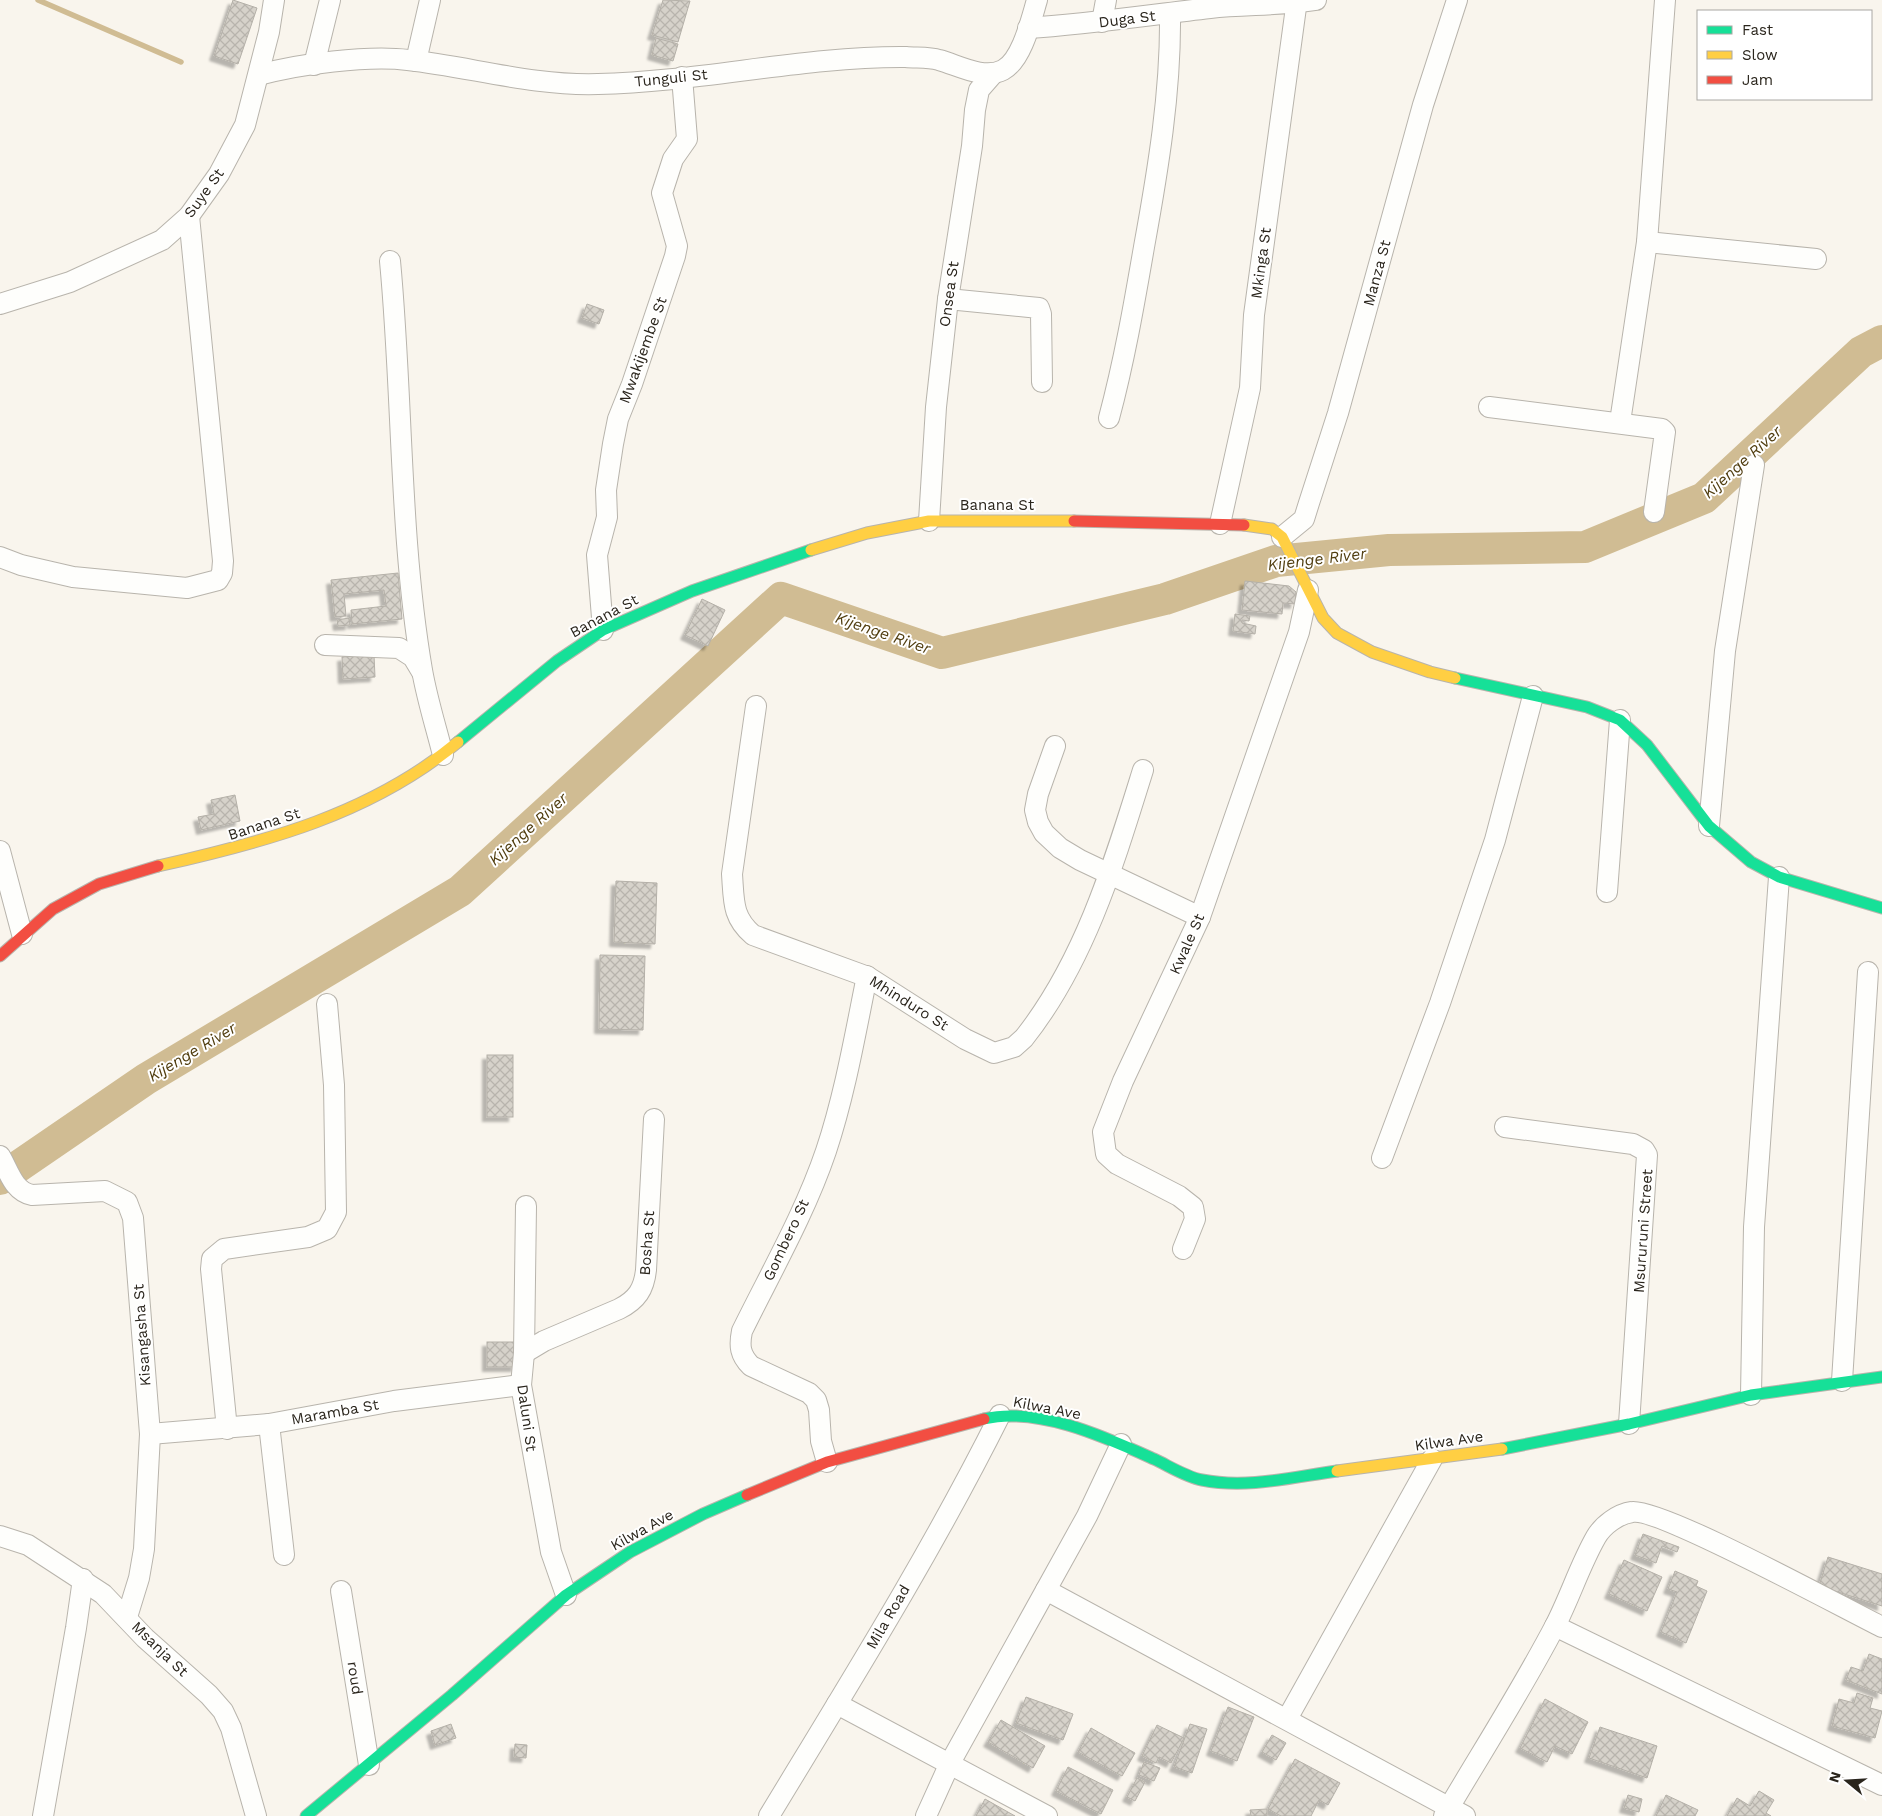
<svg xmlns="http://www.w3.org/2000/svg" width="1882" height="1816" viewBox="0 0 1882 1816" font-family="'Work Sans',sans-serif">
	<defs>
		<pattern id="building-cross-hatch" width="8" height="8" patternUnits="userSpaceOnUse" patternTransform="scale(1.25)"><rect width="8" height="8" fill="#d6d2ca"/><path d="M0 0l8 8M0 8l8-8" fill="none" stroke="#b8b4ad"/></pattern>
		<filter id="shadow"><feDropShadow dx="-4.5" dy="4.5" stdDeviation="1" flood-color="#0004"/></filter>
	</defs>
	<rect width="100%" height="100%" fill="#f9f5ed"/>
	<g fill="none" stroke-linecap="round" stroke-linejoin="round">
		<polyline stroke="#d0bc93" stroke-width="5.5" points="38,0 181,62"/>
		<polyline stroke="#d0bc93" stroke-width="32" points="0,1179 146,1079 460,891 781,598 942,653 1165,599 1276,561 1389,550 1585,547 1704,498 1861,352 1882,341"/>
	</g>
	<g fill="url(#building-cross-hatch)" stroke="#b4b0a8" filter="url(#shadow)">
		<polygon points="233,0 257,8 238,64 214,56"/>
		<polygon points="663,0 690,1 678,42 652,35"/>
		<polygon points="656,38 678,44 673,61 652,55"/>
		<polygon points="587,304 604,310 599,324 582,318"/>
		<polygon points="398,573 402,619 352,624 351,610 386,606 384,590 344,594 346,616 335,617 331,580"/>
		<polygon points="1245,581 1289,586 1296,592 1295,604 1283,603 1282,614 1242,610"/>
		<polygon points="702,599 725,610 708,646 685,635"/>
		<polygon points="1235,614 1250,616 1249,621 1242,620 1242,623 1256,626 1255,634 1233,631"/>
		<polygon points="349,618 350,625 338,626 337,620"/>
		<polygon points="374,655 375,677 343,679 342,657"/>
		<polygon points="235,795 240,821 201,830 198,817 214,814 211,800"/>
		<polygon points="616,881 657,883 655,944 614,942"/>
		<polygon points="600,955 645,956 643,1030 599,1029"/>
		<rect x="487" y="1055" width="26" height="62"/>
		<rect x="487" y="1342" width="29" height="25"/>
		<polygon points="1643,1534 1679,1547 1677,1552 1662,1546 1656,1563 1635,1555"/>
		<polygon points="1828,1557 1882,1574 1882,1606 1819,1586"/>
		<polygon points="1624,1560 1662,1577 1647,1611 1609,1594"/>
		<polygon points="1675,1571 1698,1581 1696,1586 1707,1591 1686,1643 1661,1632 1677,1592 1668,1589"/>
		<polygon points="1869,1654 1882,1659 1882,1694 1846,1680 1851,1667 1863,1671"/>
		<polygon points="1857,1693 1873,1698 1870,1708 1882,1711 1875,1738 1832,1726 1839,1699 1854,1703"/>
		<polygon points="1026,1697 1073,1714 1063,1740 1016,1723"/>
		<polygon points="1545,1699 1588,1722 1572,1754 1555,1746 1547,1762 1520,1748"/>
		<polygon points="1228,1707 1254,1717 1237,1761 1211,1751"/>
		<polygon points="1001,1720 1045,1746 1033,1768 988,1742"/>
		<polygon points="451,1724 456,1738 435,1745 431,1731"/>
		<polygon points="1190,1724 1207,1729 1192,1773 1174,1767"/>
		<polygon points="1157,1725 1184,1738 1171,1763 1159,1757 1156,1763 1142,1756"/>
		<polygon points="1600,1727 1657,1746 1647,1778 1589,1758"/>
		<polygon points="1091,1728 1135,1753 1122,1776 1078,1752"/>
		<polygon points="1272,1735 1286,1743 1276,1760 1262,1752"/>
		<polygon points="515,1744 527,1745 526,1758 514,1757"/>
		<polygon points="1295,1759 1340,1783 1328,1805 1319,1800 1311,1816 1281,1816 1268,1809"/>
		<polygon points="1144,1762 1160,1768 1154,1781 1139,1775"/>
		<polygon points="1068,1767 1113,1790 1101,1814 1056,1791"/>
		<polygon points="1137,1778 1145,1782 1135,1801 1127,1797"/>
		<polygon points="1759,1791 1774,1800 1766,1813 1771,1816 1727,1816 1737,1798 1750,1806"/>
		<polygon points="1628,1795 1642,1799 1639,1812 1624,1808"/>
		<polygon points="1666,1795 1698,1810 1695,1816 1656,1816"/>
		<polygon points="985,1799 1015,1816 976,1816"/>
		<polygon points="1267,1809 1267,1816 1251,1816 1250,1810"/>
	</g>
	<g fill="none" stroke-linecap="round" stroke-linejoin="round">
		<g stroke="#b8b4ac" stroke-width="22">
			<g id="street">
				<polyline points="1102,22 1106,0"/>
				<path d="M1028,28c61,-4 121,-13 182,-20 35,-4 70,-2 106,-8"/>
				<polyline points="416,61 430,0"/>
				<polyline points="314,65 330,0"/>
				<path d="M259,75c39,-11 109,-20 149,-15 63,7 125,26 190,24 102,-2 206,-28 308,-27 10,1 23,0 33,3 19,5 44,20 64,10 19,-10 28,-50 34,-70"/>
				<polyline points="1647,242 1816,259"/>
				<path d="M390,261c13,136 9,274 32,409 5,29 14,57 21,85"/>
				<polyline points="948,299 1039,308 1041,314 1042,382"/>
				<polyline points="0,304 70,282 162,240 189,216 219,174 245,125 269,32 274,0"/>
				<polyline points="1489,407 1662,429 1665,432 1654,512"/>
				<path d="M1109,418c15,-56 25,-113 35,-171 14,-77 27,-155 26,-233"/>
				<polyline points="1620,422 1647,242 1665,0"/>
				<polyline points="929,521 936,407 948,299 972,146 975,110 979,90 993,74"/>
				<polyline points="1220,524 1250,388 1254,315 1297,0"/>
				<polyline points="1282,537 1304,519 1309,503 1338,413 1423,105 1457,0"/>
				<polyline points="0,557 21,565 73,577 187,588 218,580 222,573 223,561 189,216"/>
				<polyline points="603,630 597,555 607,517 606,490 613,444 618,419 632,384 675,256 677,246 662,193 673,159 687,139 682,77"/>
				<polyline points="325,645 399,648 413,657 422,672"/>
				<path d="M756,706l-24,168c2,27 0,43 21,61l115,42 97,62 29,14 20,-6 10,-9c61,-77 90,-175 119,-268"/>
				<polyline points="1055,746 1038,794 1035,810 1038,822 1044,833 1060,848 1080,860 1200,917"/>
				<polyline points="1709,826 1725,651 1754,465"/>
				<polyline points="0,851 22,934"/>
				<polyline points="1607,892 1620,720"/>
				<polyline points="1505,1127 1633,1144 1644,1150 1647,1155 1629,1424"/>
				<path d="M0,1156c9,15 13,35 32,39l73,-4 22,11 6,16 17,216 -6,115 -5,29 -12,39"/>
				<polyline points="1382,1158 1440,1003 1495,840 1533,696"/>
				<polyline points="526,1206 524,1353 521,1385 551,1552 566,1595"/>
				<polyline points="1183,1249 1195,1219 1193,1207 1179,1196 1117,1164 1106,1154 1103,1132 1123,1081 1200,917 1299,632 1308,590"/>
				<path d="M524,1353l20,-12 75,-32c18,-9 25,-20 27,-39l8,-151"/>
				<polyline points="1842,1381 1868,972"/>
				<polyline points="1751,1395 1754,1227 1779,877"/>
				<polyline points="269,1424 284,1555"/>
				<polyline points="227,1429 211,1269 212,1259 224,1249 308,1237 327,1229 336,1212 334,1085 327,1004"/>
				<polyline points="150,1434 269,1424 394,1401 521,1385"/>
				<path d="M827,1462l-6,-21 -2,-31 -3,-10 -7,-7 -58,-27c-11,-11 -12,-20 -9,-35 29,-59 63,-118 84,-180 19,-57 29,-116 41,-175"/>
				<polyline points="0,1536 28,1545 103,1594 145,1638 209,1695 223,1711 231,1728 256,1816"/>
				<polyline points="1046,1590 1465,1816"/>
				<polyline points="341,1591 369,1765"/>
				<polyline points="1555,1626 1882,1785"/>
				<polyline points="837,1704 1047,1816"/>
				<polyline points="1287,1719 1432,1459"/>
				<polyline points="43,1816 76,1628 83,1579"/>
				<path d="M769,1816c80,-132 162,-263 231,-401"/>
				<polyline points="926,1816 950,1763 1087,1516 1121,1444"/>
				<path d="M1444,1816c37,-63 77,-125 111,-190 15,-29 25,-61 41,-89 7,-12 22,-23 36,-25 27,-5 213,97 250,115"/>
			</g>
		</g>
		<g stroke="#b8b4ac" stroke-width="13">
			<g id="fast">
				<polyline points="1455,678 1587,707 1620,720 1647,745 1709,826 1751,862 1779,877 1882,908"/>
				<polyline points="458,742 557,661 603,630 692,591 811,550"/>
				<path d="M984,1419c54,-13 121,18 170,40 15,7 32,18 48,21 45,9 91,-3 135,-9"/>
				<polyline points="1502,1449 1629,1424 1751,1395 1882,1377"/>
				<polyline points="306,1816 452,1695 566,1595 630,1552 703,1514 747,1495"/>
			</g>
		</g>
		<g stroke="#b8b4ac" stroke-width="13">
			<g id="slow">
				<polyline points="1244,525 1272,529 1282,537 1323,618 1337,633 1372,652 1430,672 1455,678"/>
				<polyline points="811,550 867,533 929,521 1074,521"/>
				<path d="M158,866c108,-24 213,-52 300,-124"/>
				<polyline points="1337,1471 1502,1449"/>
			</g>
		</g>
		<g stroke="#b8b4ac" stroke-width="13">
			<g id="jam">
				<polyline points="1074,521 1244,525"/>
				<polyline points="0,956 53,909 99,884 158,866"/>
				<polyline points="747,1495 827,1462 984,1419"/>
			</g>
		</g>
		<use href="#street" stroke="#fefefc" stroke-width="20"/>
		<use href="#fast" stroke="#16e098" stroke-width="11"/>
		<use href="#slow" stroke="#ffcf43" stroke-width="11"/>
		<use href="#jam" stroke="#f24e42" stroke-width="11"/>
	</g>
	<g text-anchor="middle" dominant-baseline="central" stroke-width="4" stroke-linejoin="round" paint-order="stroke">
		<g font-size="15" fill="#2a251c" stroke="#fff">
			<text transform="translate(1127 19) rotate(-7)">Duga St</text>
			<text transform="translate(671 78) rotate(-6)">Tunguli St</text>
			<text transform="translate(204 193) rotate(-54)">Suye St</text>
			<text transform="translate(1261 263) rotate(-82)">Mkinga St</text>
			<text transform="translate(1377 273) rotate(-75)">Manza St</text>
			<text transform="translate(949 294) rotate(-82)">Onsea St</text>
			<text transform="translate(643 350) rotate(-70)">Mwakijembe St</text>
			<text x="997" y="505">Banana St</text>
			<text transform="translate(604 616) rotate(-28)">Banana St</text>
			<text transform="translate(264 824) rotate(-18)">Banana St</text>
			<text transform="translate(1187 944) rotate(-66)">Kwale St</text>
			<text transform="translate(909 1003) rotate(32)">Mhinduro St</text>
			<text transform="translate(1643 1231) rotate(-86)">Msururuni Street</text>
			<text transform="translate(786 1240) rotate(-65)">Gombero St</text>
			<text transform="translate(647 1243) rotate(-86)">Bosha St</text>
			<text transform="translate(142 1335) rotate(-94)">Kisangasha St</text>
			<text transform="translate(1047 1408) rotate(11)">Kilwa Ave</text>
			<text transform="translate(335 1412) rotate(-10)">Maramba St</text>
			<text transform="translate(527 1418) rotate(82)">Daluni St</text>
			<text transform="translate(1449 1441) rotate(-8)">Kilwa Ave</text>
			<text transform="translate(642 1530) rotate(-29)">Kilwa Ave</text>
			<text transform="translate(888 1617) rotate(-60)">Mila Road</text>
			<text transform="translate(160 1649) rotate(44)">Msanja St</text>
			<text transform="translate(355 1678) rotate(81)">roud</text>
		</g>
		<g font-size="16" font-style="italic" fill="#513e10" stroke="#fff">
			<text transform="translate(1742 462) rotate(-42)">Kijenge River</text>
			<text transform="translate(1317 559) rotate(-7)">Kijenge River</text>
			<text transform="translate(883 633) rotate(19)">Kijenge River</text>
			<text transform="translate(528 829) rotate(-42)">Kijenge River</text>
			<text transform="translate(192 1052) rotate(-31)">Kijenge River</text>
		</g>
	</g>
	<rect x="1697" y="10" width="175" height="90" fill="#ffffff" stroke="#aaa8a4"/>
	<rect x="1707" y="26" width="25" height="8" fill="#16e098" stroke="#aaa8a4"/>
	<text x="1742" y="35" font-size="15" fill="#2a251c">Fast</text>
	<rect x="1707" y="51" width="25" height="8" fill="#ffcf43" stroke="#aaa8a4"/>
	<text x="1742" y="60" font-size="15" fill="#2a251c">Slow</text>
	<rect x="1707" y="76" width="25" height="8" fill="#f24e42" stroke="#aaa8a4"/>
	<text x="1742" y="85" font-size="15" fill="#2a251c">Jam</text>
	<g transform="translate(1847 1781) rotate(288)" stroke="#ffffff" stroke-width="4" paint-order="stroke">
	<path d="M0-4L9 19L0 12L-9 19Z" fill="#2a251c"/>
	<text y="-8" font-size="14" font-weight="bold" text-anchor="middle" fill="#2a251c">N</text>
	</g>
</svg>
